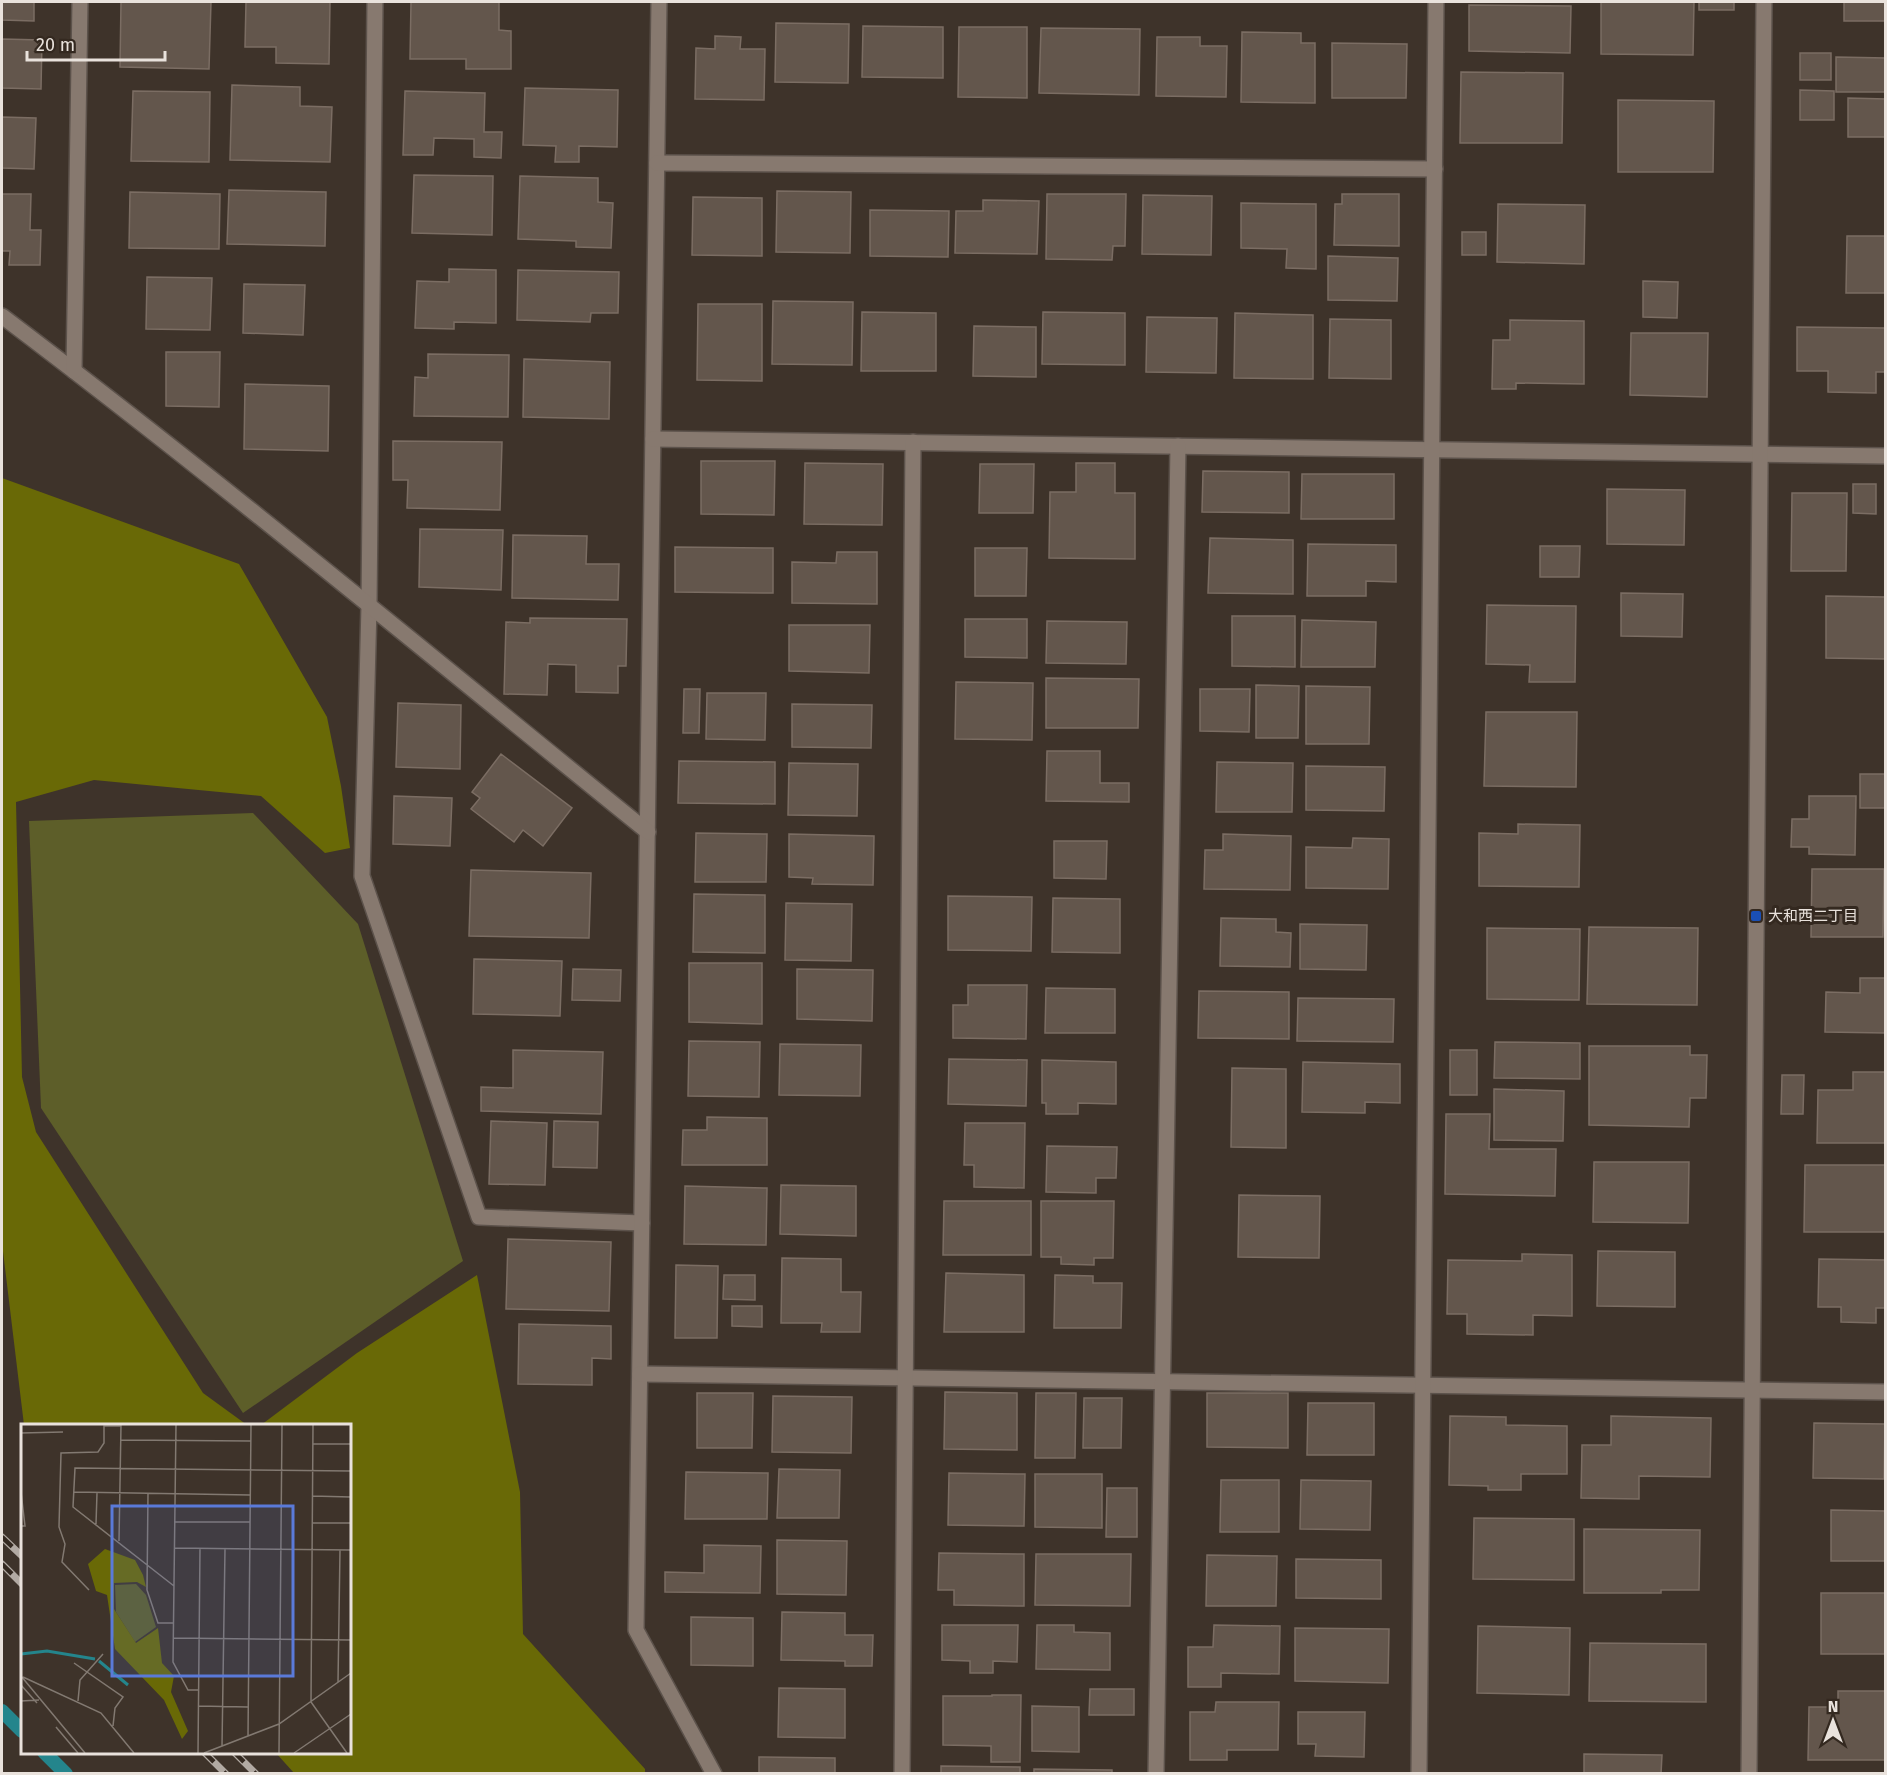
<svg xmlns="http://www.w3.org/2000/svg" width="1887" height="1775" viewBox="0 0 1887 1775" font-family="'Fira Sans','Noto Sans JP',sans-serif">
	<rect width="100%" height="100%" fill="#3e332a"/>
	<polygon fill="#5d5e29" points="253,813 358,924 463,1261 243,1413 41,1108 29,821"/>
	<g fill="#696906">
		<polygon points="2,478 239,564 327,717 341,786 350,848 325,853 261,796 94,780 16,802 22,1077 36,1132 203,1393 247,1425 24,1425 2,1243"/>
		<polygon points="477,1275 520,1492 523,1634 645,1769 645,1773 294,1773 276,1753 350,1752 350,1426 261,1425 357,1353"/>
	</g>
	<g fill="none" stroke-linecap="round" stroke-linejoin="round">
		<g stroke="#24858c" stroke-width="14">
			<polyline points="2,1711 22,1731"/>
			<polyline points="44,1752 66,1774"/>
		</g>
	</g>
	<g fill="#63564c" stroke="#7b6d63" stroke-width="1.5">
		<polygon points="2,2 34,2 34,21 2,20"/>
		<polygon points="121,2 211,2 209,69 120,67"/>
		<polygon points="246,2 330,2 329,64 276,63 276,47 245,47"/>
		<polygon points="411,2 499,2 499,30 511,31 511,69 466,69 466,59 410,59"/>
		<polygon points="1601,2 1694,2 1693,55 1601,54"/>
		<rect x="1699" y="2" width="35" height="8"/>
		<rect x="1844" y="2" width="42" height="19"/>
		<polygon points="1469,5 1571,6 1570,53 1469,51"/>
		<polygon points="776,23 849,24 848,83 775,82"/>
		<polygon points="863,26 943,27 943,78 862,77"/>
		<polygon points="959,27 1027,27 1027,98 958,97"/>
		<polygon points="1041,28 1140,29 1139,95 1039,93"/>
		<polygon points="1242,32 1301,33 1301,43 1315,43 1315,103 1241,102"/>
		<polygon points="715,36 741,37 740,49 765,49 764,100 695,99 696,48 715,49"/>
		<polygon points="1157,37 1200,37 1200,46 1227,46 1226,97 1156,96"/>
		<polygon points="2,39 42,40 41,89 2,88"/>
		<polygon points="1332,43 1407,44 1406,98 1332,98"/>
		<rect x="1800" y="53" width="31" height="27"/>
		<polygon points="1836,57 1886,58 1886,92 1836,92"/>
		<polygon points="1461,72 1563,73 1562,143 1460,143"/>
		<polygon points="232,85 300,87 300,106 332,107 330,162 230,160"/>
		<polygon points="525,88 618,90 617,147 579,146 579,162 555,162 556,146 523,145"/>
		<polygon points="1800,90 1834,91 1834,120 1800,120"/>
		<polygon points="133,91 210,92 209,162 131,161"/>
		<polygon points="405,91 485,93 484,132 502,132 501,158 474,157 474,139 434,138 433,155 403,155"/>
		<polygon points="1848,98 1886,99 1886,137 1848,137"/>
		<polygon points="1618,100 1714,101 1713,172 1618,172"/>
		<polygon points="2,117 36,118 34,169 2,168"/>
		<polygon points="414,175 493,176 492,235 412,233"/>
		<polygon points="520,176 598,178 598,202 613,203 611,248 576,247 576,241 518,239"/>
		<polygon points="229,190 326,192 325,246 227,244"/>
		<polygon points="777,191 851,192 850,253 776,252"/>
		<polygon points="130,192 220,194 219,249 129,248"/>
		<polygon points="2,194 31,194 30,230 41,230 40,265 9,265 10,251 2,251"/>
		<polygon points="1047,194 1126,194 1125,246 1113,246 1112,260 1046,259"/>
		<polygon points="1342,194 1399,194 1399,246 1334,245 1335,204 1342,204"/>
		<polygon points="1143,195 1212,196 1211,255 1142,254"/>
		<polygon points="693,197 762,198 762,256 692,255"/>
		<polygon points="983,200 1039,201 1037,254 955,253 956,211 983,211"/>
		<polygon points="1241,203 1316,204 1316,269 1286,268 1287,249 1241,248"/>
		<polygon points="1498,204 1585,205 1584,264 1497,262"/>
		<polygon points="870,210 949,211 948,257 870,256"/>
		<rect x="1462" y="232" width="24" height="23"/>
		<polygon points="1847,236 1886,236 1886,293 1846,293"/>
		<polygon points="1328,256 1398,258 1397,301 1328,300"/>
		<polygon points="449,269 496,270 496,323 454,322 454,329 415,328 417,281 449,282"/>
		<polygon points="518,270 619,272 618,313 591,313 590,322 517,320"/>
		<polygon points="147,277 212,278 210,330 146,329"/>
		<polygon points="1643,281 1678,282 1677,318 1643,317"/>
		<polygon points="244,284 305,285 303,335 243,333"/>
		<polygon points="773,301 853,302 852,365 772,364"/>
		<polygon points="698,304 762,304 762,381 697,380"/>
		<polygon points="862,312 936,313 936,371 861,371"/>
		<polygon points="1043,312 1125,313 1125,365 1042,364"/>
		<polygon points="1235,313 1313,315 1313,379 1234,378"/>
		<polygon points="1147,317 1217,318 1216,373 1146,372"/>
		<polygon points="1330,319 1391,320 1391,379 1329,378"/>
		<polygon points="1510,320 1584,321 1584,384 1516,383 1516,389 1492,389 1493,340 1510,340"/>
		<polygon points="974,326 1036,327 1036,377 973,376"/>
		<polygon points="1797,327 1886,328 1886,372 1876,372 1876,393 1828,392 1828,371 1797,371"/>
		<polygon points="1631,333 1708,333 1707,397 1630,395"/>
		<polygon points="166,352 220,352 219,407 166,406"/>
		<polygon points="428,354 509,355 508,417 414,416 415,377 428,378"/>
		<polygon points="524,359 610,362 609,419 523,417"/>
		<polygon points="245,384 329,386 328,451 244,449"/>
		<polygon points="393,441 502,442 500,510 407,508 408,480 393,480"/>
		<polygon points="701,461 775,461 774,515 701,514"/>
		<polygon points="805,463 883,464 882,525 804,524"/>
		<polygon points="1076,463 1115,463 1115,493 1135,493 1135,559 1049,558 1050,492 1076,492"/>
		<polygon points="980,464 1034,464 1033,513 979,513"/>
		<polygon points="1203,471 1289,472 1289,513 1202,512"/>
		<polygon points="1302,474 1394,474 1394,519 1301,519"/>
		<polygon points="1853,484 1876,484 1876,514 1853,513"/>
		<polygon points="1607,489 1685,490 1684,545 1607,544"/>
		<polygon points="1792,493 1847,493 1846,571 1791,571"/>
		<polygon points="420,529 503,530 501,590 419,587"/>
		<polygon points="513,535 587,536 586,564 619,564 618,600 512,598"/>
		<polygon points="1210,538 1293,540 1293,594 1208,593"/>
		<polygon points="1308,544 1396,545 1396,582 1366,581 1366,596 1307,596"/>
		<polygon points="1540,546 1580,546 1579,577 1540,577"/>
		<polygon points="675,547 773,548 773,593 675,592"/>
		<polygon points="975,548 1027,548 1026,596 975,596"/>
		<polygon points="837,552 877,552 877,604 792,603 792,562 836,563"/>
		<polygon points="1621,593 1683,594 1682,637 1621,636"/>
		<polygon points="1826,596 1886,597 1886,659 1826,658"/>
		<polygon points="1487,605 1576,606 1575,682 1529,682 1530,665 1486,664"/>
		<polygon points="1232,616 1295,616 1295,667 1232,666"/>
		<polygon points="530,618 627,619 626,666 618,666 618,693 576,692 576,665 548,664 547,695 504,694 506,622 530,623"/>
		<polygon points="965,619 1027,619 1027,658 965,657"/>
		<polygon points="1302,620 1376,622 1375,667 1301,667"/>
		<polygon points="1047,621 1127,622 1126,664 1046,663"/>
		<polygon points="789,625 870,625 869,673 789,671"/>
		<polygon points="1046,678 1139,679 1138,728 1046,728"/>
		<polygon points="956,682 1033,683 1032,740 955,739"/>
		<polygon points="1256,685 1299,686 1298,738 1256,738"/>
		<polygon points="1306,686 1370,687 1369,744 1306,744"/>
		<polygon points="684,689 700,689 699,733 683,733"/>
		<polygon points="1200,689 1250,689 1249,732 1200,731"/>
		<polygon points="707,693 766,693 765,740 706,739"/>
		<polygon points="398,703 461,705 460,769 396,767"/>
		<polygon points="792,704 872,705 871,748 792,747"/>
		<polygon points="1486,712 1577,712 1576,787 1484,786"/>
		<polygon points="1047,751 1100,751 1100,783 1129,783 1129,802 1046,801"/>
		<polygon points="501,754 572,808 543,846 523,830 514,842 471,809 480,798 472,792"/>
		<polygon points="679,761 775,762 775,804 678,803"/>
		<polygon points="1217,762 1293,763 1292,812 1216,812"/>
		<polygon points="789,763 858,764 857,816 788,815"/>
		<polygon points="1306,766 1385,767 1384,811 1306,810"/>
		<rect x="1860" y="774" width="26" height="34"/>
		<polygon points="394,796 452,798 450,846 393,844"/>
		<polygon points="1809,796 1856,796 1855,855 1809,854 1809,847 1791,847 1792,819 1809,819"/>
		<polygon points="1518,824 1580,825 1579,887 1479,886 1479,833 1518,834"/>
		<polygon points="696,833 767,834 766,882 695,882"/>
		<polygon points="789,834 874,836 873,885 812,884 813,878 789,877"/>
		<polygon points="1223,834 1291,836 1290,890 1204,889 1205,850 1223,850"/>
		<polygon points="1353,838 1389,839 1388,889 1306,888 1306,847 1352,848"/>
		<polygon points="1054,841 1107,841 1106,879 1054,878"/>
		<polygon points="1812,869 1884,869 1883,937 1811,937"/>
		<polygon points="471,870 591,873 589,938 469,936"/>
		<polygon points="694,894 765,895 765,953 693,952"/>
		<polygon points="948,896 1032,897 1031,951 948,950"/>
		<polygon points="1053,898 1120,899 1120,953 1052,952"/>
		<polygon points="786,903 852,904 851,961 785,960"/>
		<polygon points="1221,918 1276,919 1276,932 1291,933 1290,967 1220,966"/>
		<polygon points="1300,924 1367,925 1366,970 1300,969"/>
		<polygon points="1589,927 1698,928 1697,1005 1587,1004"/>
		<polygon points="1487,928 1580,929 1579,1000 1487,999"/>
		<polygon points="474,959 562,961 560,1016 473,1014"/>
		<polygon points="689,963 762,963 762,1024 689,1022"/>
		<polygon points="573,969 621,970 620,1001 572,1000"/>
		<polygon points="797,969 873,970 872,1021 797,1019"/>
		<polygon points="1860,978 1886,978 1886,1033 1825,1032 1826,992 1860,993"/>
		<polygon points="968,985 1027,985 1026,1039 953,1038 953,1005 968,1005"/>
		<polygon points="1046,988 1115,989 1115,1033 1045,1033"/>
		<polygon points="1199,991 1289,992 1289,1039 1198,1038"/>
		<polygon points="1298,998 1394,999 1393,1042 1297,1041"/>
		<polygon points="689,1041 760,1042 759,1097 688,1096"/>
		<polygon points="1495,1042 1580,1043 1580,1079 1494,1078"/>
		<polygon points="780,1044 861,1045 860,1096 779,1095"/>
		<polygon points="1589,1046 1690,1046 1690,1055 1707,1055 1706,1098 1690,1098 1689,1127 1589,1125"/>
		<polygon points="513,1050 603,1052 601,1114 481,1111 481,1087 513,1088"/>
		<rect x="1450" y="1050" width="27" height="45"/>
		<polygon points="949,1059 1027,1060 1026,1106 948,1104"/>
		<polygon points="1042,1060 1116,1062 1116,1104 1078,1103 1078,1114 1046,1114 1046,1103 1042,1103"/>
		<polygon points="1303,1062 1400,1064 1400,1103 1365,1102 1365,1113 1302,1112"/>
		<polygon points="1232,1068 1286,1069 1286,1148 1231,1147"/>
		<polygon points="1853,1072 1886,1072 1886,1143 1817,1143 1818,1090 1853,1090"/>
		<polygon points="1782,1075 1804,1075 1803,1114 1781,1114"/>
		<polygon points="1494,1089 1564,1091 1563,1141 1494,1140"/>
		<polygon points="1446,1114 1490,1114 1489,1149 1556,1149 1555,1196 1445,1194"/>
		<polygon points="707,1117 767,1118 767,1165 682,1165 683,1130 707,1130"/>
		<polygon points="491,1121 547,1123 545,1185 489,1184"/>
		<polygon points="554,1121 598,1122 597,1168 553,1167"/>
		<polygon points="965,1123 1025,1123 1024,1188 974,1187 974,1165 964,1165"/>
		<polygon points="1047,1146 1117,1147 1116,1178 1096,1178 1096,1193 1046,1192"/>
		<polygon points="1594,1162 1689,1162 1688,1223 1593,1222"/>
		<polygon points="1805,1165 1886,1165 1886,1232 1804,1232"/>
		<polygon points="781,1185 856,1186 856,1236 780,1234"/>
		<polygon points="685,1186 767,1188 766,1245 684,1244"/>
		<polygon points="1239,1195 1320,1196 1319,1258 1238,1257"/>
		<polygon points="944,1201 1031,1201 1031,1255 943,1255"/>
		<polygon points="1041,1201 1114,1201 1113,1258 1094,1258 1094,1265 1061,1264 1061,1257 1041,1257"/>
		<polygon points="508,1239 611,1242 609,1311 506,1309"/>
		<polygon points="1598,1251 1675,1252 1675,1307 1597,1306"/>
		<polygon points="1522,1254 1572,1255 1572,1316 1533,1315 1533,1335 1467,1334 1467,1314 1447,1314 1448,1260 1522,1261"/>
		<polygon points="782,1258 841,1259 841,1292 861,1292 860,1332 821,1332 822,1323 781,1323"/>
		<polygon points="1819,1259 1886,1260 1886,1308 1876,1308 1876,1323 1841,1322 1841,1307 1818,1307"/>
		<polygon points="676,1265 718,1266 717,1338 675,1338"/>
		<polygon points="946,1273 1024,1275 1024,1332 944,1332"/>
		<polygon points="724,1275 755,1275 755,1300 723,1299"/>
		<polygon points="1055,1275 1093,1276 1093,1283 1122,1283 1121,1328 1054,1328"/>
		<polygon points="732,1306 762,1306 762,1327 732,1326"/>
		<polygon points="519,1324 611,1326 611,1359 592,1358 592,1385 518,1384"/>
		<polygon points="945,1392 1017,1393 1017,1450 944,1449"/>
		<polygon points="697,1393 753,1393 752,1448 697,1448"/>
		<polygon points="1036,1393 1076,1393 1075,1458 1035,1458"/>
		<polygon points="1207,1393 1288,1393 1288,1448 1207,1447"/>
		<polygon points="773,1396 852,1397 851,1453 772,1452"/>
		<polygon points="1084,1398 1122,1398 1121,1448 1083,1448"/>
		<polygon points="1308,1403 1374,1403 1374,1455 1307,1455"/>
		<polygon points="1450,1416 1506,1417 1506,1425 1567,1426 1567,1474 1521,1474 1521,1490 1488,1490 1488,1486 1449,1485"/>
		<polygon points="1611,1416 1711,1418 1710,1477 1639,1476 1639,1499 1581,1498 1582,1445 1611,1445"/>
		<polygon points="1814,1423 1885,1424 1884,1479 1813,1478"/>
		<polygon points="779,1469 840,1470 839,1518 777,1518"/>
		<polygon points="686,1472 768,1473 767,1519 685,1519"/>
		<polygon points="949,1473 1025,1474 1024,1526 948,1525"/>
		<polygon points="1035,1474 1102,1474 1102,1528 1035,1527"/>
		<polygon points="1221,1480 1279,1480 1279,1532 1220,1532"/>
		<polygon points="1301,1480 1371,1481 1370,1530 1300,1529"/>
		<polygon points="1107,1488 1137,1488 1137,1537 1106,1537"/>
		<polygon points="1831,1510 1886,1511 1886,1561 1831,1561"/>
		<polygon points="1474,1518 1574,1519 1574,1580 1473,1579"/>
		<polygon points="1584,1529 1700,1530 1699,1590 1661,1590 1661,1593 1584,1593"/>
		<polygon points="777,1540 847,1541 846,1595 777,1594"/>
		<polygon points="704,1545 761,1546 760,1593 665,1592 665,1572 704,1573"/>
		<polygon points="939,1553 1024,1554 1024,1606 954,1605 954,1590 938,1590"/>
		<polygon points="1036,1554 1131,1554 1130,1606 1035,1605"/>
		<polygon points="1207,1555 1277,1556 1276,1606 1206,1606"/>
		<polygon points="1296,1559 1381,1560 1381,1599 1296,1598"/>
		<rect x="1821" y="1593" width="65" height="61"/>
		<polygon points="782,1612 845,1613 845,1635 873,1635 872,1666 845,1666 845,1661 781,1660"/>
		<polygon points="691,1617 753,1618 753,1666 691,1665"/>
		<polygon points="942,1625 1018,1625 1017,1662 993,1661 993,1673 970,1673 970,1661 942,1660"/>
		<polygon points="1037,1625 1074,1625 1074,1632 1110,1633 1110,1670 1036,1669"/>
		<polygon points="1214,1625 1280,1626 1279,1674 1221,1673 1221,1687 1188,1687 1188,1647 1213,1647"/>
		<polygon points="1478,1626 1570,1628 1569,1695 1477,1693"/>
		<polygon points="1295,1628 1389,1629 1388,1683 1295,1681"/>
		<polygon points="1590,1643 1706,1644 1706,1702 1589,1701"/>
		<polygon points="779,1688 845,1689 845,1738 778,1737"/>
		<polygon points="1090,1689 1134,1689 1134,1715 1089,1715"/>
		<polygon points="1838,1691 1886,1691 1886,1760 1808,1760 1809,1707 1838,1707"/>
		<polygon points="992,1695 1021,1695 1020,1762 991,1762 991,1746 943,1745 943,1696 992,1696"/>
		<polygon points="1216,1702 1279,1702 1278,1750 1227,1750 1227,1760 1190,1760 1190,1712 1215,1712"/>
		<polygon points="1032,1706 1079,1707 1079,1752 1032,1751"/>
		<polygon points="1298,1712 1365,1712 1364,1757 1315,1756 1316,1744 1298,1744"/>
		<polygon points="1584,1754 1662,1755 1661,1774 1584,1774"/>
		<polygon points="759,1757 835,1758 835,1774 759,1774"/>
		<polygon points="941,1766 1020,1767 1020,1774 941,1774"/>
		<polygon points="1034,1769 1112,1770 1112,1774 1034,1774"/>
	</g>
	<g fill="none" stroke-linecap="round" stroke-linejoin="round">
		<g stroke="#5c524b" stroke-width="18">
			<g id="minor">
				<polyline points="375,2 369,606 362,876 479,1217 642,1223"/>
				<polyline points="659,2 636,1630 714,1774"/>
				<polyline points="657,163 1435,169"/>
				<path d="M2,316c220,166 432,343 646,516"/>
				<polyline points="74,371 80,2"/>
				<polyline points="653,439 1886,456"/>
				<polyline points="640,1374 1886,1392"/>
				<polyline points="902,1774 913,442"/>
				<polyline points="1156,1774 1178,446"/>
				<polyline points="1419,1774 1436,2"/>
			</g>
		</g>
		<g stroke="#5c524b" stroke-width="18">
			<polyline id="tertiary" points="1749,1774 1764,2"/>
		</g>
		<use href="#minor" stroke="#87796f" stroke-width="15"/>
		<use href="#tertiary" stroke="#87796f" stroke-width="15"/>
		<g stroke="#b2aaa3" stroke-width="7">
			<g id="rail">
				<polyline points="2,1537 22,1556"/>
				<polyline points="2,1564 22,1584"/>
				<polyline points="204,1752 226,1774"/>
				<polyline points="234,1752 256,1774"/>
			</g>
		</g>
		<use href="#rail" stroke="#342920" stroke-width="4.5" stroke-dasharray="14" stroke-linecap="butt"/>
	</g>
	<rect fill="#1a4fb4" stroke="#342920" stroke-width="2" x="1750" y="910" width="12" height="12" rx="3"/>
	<g text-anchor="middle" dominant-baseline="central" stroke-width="6" stroke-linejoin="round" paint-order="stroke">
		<g font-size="15" fill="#e9e2dc" stroke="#342920" text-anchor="start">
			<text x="1768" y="916">大和西二丁目</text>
		</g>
	</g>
	<g transform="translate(21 1424)">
		<rect width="330" height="330" fill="#3e332a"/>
		<path d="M115,160l10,11 10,32 -21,15 -19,-30 -1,-27z" fill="#5d5e29"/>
		<path d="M84,125l30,11 8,15 3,12 -9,-5 -23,1v26l22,34 22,-15 4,35 12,13 -3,16 17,39 -6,8 -18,-39 -49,-51 -8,-54 -11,-4 -8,-27z" fill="#696906"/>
		<path fill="none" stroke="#24858c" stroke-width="3" d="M0,230l26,-3 48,8M78,237l29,24"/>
		<path fill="none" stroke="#827971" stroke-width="1.5" d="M155,1l-3,237 15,28h11M292,1l-2,277 36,51M0,9l42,-1M100,16l130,1M292,20h38M0,68l4,34h-4M53,68l176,3M127,69l-1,97 11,33h16M291,72l39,1M154,98h75M291,99h39M75,100l1,-31M98,117l2,-116M154,124l176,2M153,162l-101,-79 2,-39 276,3M68,166l-27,-28 3,-18 -6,-17 2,-74 37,-1 6,-9v-17h17M152,214l178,2M53,239l49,34 -8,11 -2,18M0,252l64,77M2,253l78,36 33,40M317,258l2,-132M0,261l16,18M0,277l18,-1M57,277l2,-21 23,-26M177,282l50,1M35,303l22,26M227,312l3,-311M201,322l3,-197M177,329l2,-205M183,329l75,-29 72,-51M258,329l3,-328M273,329l57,-39"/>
		<path fill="#5a7ad9" fill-opacity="0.15" stroke="#5a7ad9" stroke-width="3" d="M91,82h181v170h-181z"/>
		<rect width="330" height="330" fill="none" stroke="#e9e2dc" stroke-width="3"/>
	</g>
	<rect width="1887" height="1775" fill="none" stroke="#e9e2dc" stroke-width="6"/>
	<g transform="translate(1833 1721)" stroke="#342920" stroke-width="4.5" paint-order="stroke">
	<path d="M0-4.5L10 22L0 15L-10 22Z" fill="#e9e2dc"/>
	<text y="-9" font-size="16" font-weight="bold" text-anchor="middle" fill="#e9e2dc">N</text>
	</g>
	<path d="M27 51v9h138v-9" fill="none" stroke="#e9e2dc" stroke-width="3"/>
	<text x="36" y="51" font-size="18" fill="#e9e2dc" stroke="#342920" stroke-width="4.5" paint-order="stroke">20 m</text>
</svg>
